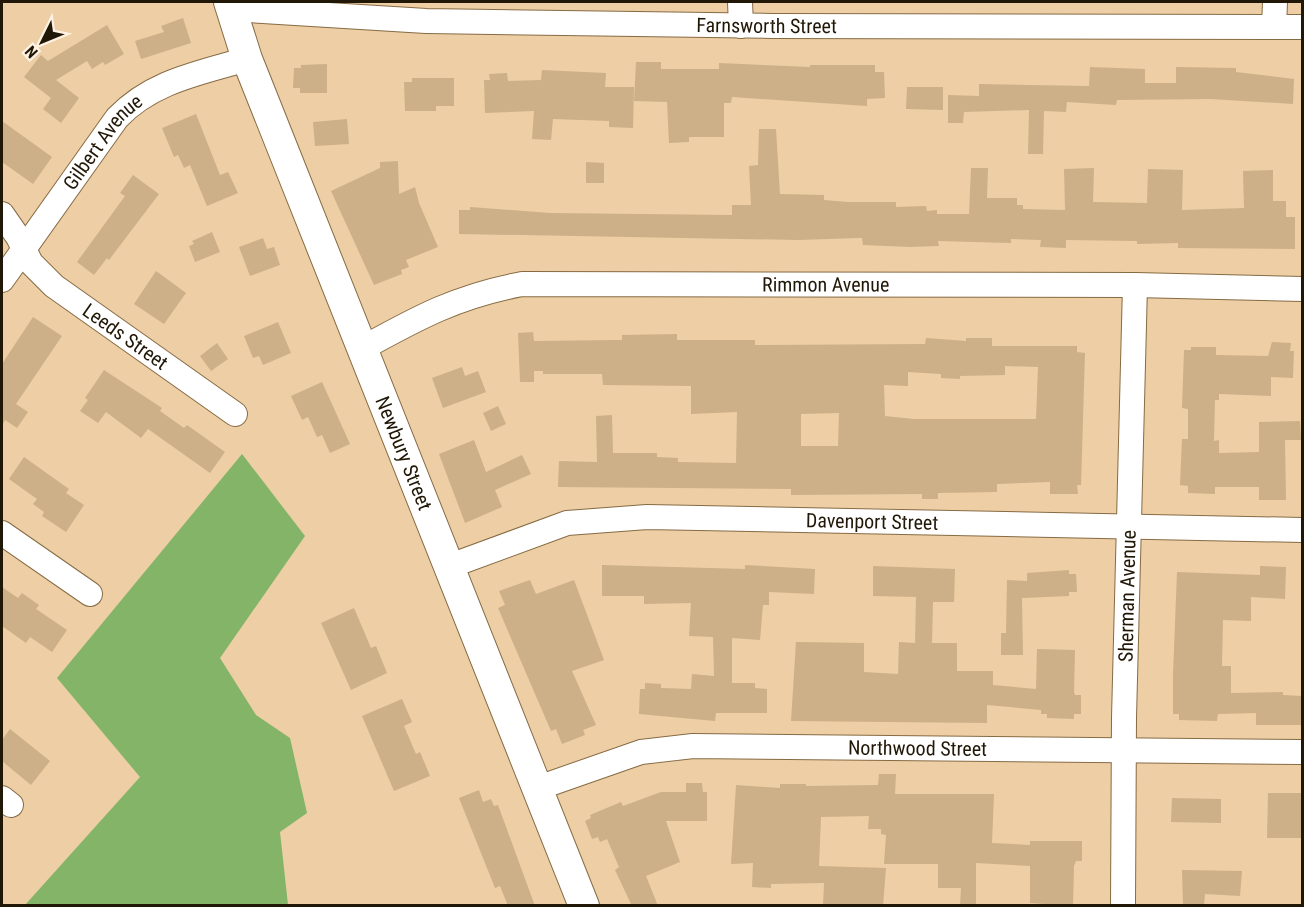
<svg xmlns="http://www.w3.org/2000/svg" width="1304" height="907" viewBox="0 0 1304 907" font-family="'Roboto Condensed',sans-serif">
	<rect width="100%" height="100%" fill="#edcea5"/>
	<polygon fill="#83b468" points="242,454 305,536 220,658 256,715 290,738 307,813 280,832 288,905 25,905 140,777 57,678"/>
	<g fill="#cdb087" fill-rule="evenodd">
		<polygon points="183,18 191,43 141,59 135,41 164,32 161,26"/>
		<polygon points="107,25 124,54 105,65 103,62 92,69 87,61 56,80 79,98 61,123 43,109 51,98 24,77 41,55 48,61"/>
		<polygon points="636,62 661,62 661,69 719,69 719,63 810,67 810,65 875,65 875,72 884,72 885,98 867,99 867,106 732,97 731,103 724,103 724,137 689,137 689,142 669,143 667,102 634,101"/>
		<polygon points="327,64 327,93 300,93 300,88 293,88 294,68 301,68 301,65"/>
		<polygon points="1090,67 1145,69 1145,83 1176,83 1176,67 1236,68 1236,72 1294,79 1293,104 1210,99 1117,100 1116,105 1067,102 1066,112 1044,111 1043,154 1028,154 1029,110 964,112 963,123 948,123 948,95 979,96 979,84 1089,86"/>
		<polygon points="542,70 606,73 605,87 634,87 633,128 609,127 609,121 553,119 551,140 532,139 534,111 485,113 484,80 490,80 489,74 507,73 508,81 541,80"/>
		<polygon points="412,78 454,78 454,106 436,106 436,111 405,111 404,82 412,82"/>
		<polygon points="907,87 943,87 943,110 906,109"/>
		<polygon points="196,114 220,175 228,172 238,193 207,206 190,165 184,168 178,155 174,157 162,128"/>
		<polygon points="347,119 349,144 315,146 313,122"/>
		<polygon points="2,121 52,157 33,184 2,162"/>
		<polygon points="759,129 776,129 780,194 824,195 824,200 848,202 896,202 896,207 926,206 927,211 937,210 937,214 969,214 971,168 988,168 987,198 1017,198 1017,205 1023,205 1023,209 1065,210 1064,169 1094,168 1093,202 1147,203 1148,169 1183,170 1182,210 1244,208 1243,171 1273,170 1273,201 1286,201 1286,217 1295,217 1295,249 1178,248 1178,243 1137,244 1137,241 1066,240 1066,248 1040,247 1041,240 1011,239 1011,243 938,241 939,246 910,247 863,245 862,238 859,238 798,240 459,234 459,210 470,210 470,207 550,213 732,215 732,205 751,205 749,166 758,165"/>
		<polygon points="398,161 399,194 415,187 419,203 438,247 406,260 409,267 401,270 402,274 374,285 331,191 380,168 380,162"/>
		<polygon points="586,162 604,163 604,183 586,183"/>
		<polygon points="133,175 159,194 109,260 107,258 94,275 77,262 125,196 120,193"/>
		<polygon points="212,232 220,252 195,262 189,246 194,244 192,241"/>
		<polygon points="263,238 267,249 274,247 280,265 250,276 239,247"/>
		<polygon points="156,271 186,293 164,324 134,304"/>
		<polygon points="33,317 62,336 16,404 28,412 17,428 5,420 2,426 2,364"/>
		<polygon points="278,322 291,353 263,365 259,356 253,358 244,336"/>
		<path d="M533,332l1,9 80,-1h8v-5l55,-1v6h78v5l170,-1 1,-6 40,3v-3h26v8h85v6l8,1 -4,132h-4l1,9h-28v-12l-53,2v8l-59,1v6h-16v-5l-131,1v-6l-233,-2 1,-26 38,1 -1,-46 16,-1 1,38h44v4l21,1v4l58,1 1,-51 -46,2v-28l-88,-1 -1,-11h-59v-3h-9v11h-14l-2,-49zM1005,366l33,1 -2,52h-122l-29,-3 -1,-31 24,1v-14l33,2v4l19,1v-3l45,-1zM839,413l-1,33h-37v-32z"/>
		<polygon points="1272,342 1291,343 1290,351 1294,351 1293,378 1271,377 1271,396 1219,394 1219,400 1215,400 1214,441 1219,440 1219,453 1259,452 1259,422 1300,421 1301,440 1285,440 1286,500 1259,500 1259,487 1215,487 1215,494 1188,493 1188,486 1180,485 1182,439 1188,439 1188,409 1182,408 1184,350 1191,350 1191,347 1216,347 1216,355 1268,356"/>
		<polygon points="217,343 228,359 211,371 200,356"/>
		<polygon points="462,367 465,376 478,371 486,392 443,408 432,378"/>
		<polygon points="104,370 162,408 160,411 184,428 187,425 225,452 210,473 148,429 141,438 106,412 98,423 80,411 88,400 85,398"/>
		<polygon points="322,382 350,444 330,453 322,435 317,437 308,417 302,420 291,396"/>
		<polygon points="498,406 506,424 491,431 483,413"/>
		<polygon points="474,440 486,472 522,455 531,474 495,490 502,507 465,523 439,454"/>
		<polygon points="24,457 69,489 66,493 84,505 66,532 42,516 44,512 33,504 37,499 9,479"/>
		<polygon points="602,565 745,569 745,565 815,569 814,594 769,592 769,605 763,605 760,640 732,638 732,683 755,683 755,688 767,689 767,713 716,713 715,721 639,714 640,689 645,689 645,683 661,684 661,688 691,689 692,674 714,676 713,637 689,636 691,603 644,604 644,596 602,596"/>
		<polygon points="873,566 955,569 954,602 933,602 932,643 957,643 957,671 993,671 993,685 1036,689 1037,649 1075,650 1074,692 1075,695 1081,695 1081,714 1074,714 1074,719 1047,718 1047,714 1041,714 1041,710 987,705 987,723 791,721 796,642 864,643 864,672 898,674 899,642 915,643 916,597 873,596"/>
		<polygon points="1260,566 1286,567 1285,599 1251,597 1251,621 1223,620 1222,666 1231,666 1231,693 1283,692 1283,695 1302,696 1302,725 1256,725 1256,713 1218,714 1217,721 1179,720 1179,714 1173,714 1173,675 1177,572 1260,575"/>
		<polygon points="1069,570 1069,574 1076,574 1077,592 1069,592 1069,596 1022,598 1023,655 1001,655 1001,633 1006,633 1007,580 1027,581 1027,573"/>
		<polygon points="530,580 536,594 574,580 604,660 572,671 596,725 583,730 585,735 562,744 556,729 551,731 498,608 505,605 499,591"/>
		<polygon points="2,587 18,598 22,593 39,605 36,609 67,630 52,652 30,637 26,643 2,626"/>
		<polygon points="354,608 371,648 376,646 387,673 351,690 321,623"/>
		<polygon points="402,699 412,722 404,726 416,754 420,752 430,776 394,791 362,716"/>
		<polygon points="10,729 50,761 31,785 2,761 2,740"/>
		<polygon points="879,774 896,774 895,794 994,794 992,843 1030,845 1030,841 1082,841 1082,861 1076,861 1074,866 1073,906 1030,903 1030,866 976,863 976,906 960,906 961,888 938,888 938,864 884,864 886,835 881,834 881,829 868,829 869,816 821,817 819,866 886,868 883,906 823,906 824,883 771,884 771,888 752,887 753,863 731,864 736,785 780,788 780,784 806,784 806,786 878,785"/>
		<polygon points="686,783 702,783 703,792 707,792 707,821 666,821 680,862 646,876 658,906 632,906 615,870 619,867 607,839 600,842 598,837 592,839 585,821 591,818 590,815 621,802 623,806 661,792 686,792"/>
		<polygon points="479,790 483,802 491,799 494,806 498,805 535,906 508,906 500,886 495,888 459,798"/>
		<polygon points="1268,793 1302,793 1302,838 1267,838"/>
		<polygon points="1172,798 1221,799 1221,823 1171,822"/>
		<polygon points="1182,870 1242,871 1240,896 1205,894 1204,906 1183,906"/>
	</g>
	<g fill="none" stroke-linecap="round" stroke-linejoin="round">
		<g stroke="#866b44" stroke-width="26">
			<g id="minor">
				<polyline points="740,2 741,26"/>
				<path id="s1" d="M231,9l195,12 347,5 529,1"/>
				<polyline points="1274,27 1275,2"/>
				<path id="s2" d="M2,214l16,23 13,26 23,23 181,128"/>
				<path id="s3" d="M2,280l115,-162c35,-37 83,-45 130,-59"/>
				<path id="s4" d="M363,348c56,-31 95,-52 159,-64l613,1 167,4"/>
				<polyline points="2,533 90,594"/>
				<path id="s5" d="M450,566l117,-43 80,-6 655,13"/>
				<path id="s6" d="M538,788l103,-36 52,-6 609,6"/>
				<polyline points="2,798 11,805"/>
				<path id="s7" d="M1123,906l1,-188 11,-433"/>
			</g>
		</g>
		<g stroke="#866b44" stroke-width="32">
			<g id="tertiary">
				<path id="s8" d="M229,2l18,57 337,847"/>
			</g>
		</g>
		<use href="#minor" stroke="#fff" stroke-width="24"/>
		<use href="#tertiary" stroke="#fff" stroke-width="30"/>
	</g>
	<g text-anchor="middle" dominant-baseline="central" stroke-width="4.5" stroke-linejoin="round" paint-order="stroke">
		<g font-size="20" fill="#211707" stroke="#fff2e2">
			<text stroke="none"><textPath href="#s1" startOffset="536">Farnsworth Street</textPath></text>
			<text stroke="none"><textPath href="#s3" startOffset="171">Gilbert Avenue</textPath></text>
			<text stroke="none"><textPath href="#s4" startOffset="476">Rimmon Avenue</textPath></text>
			<text stroke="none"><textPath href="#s2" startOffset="177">Leeds Street</textPath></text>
			<text stroke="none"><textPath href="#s8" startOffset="484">Newbury Street</textPath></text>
			<text stroke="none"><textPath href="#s5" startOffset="430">Davenport Street</textPath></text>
			<text stroke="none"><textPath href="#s7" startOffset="310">Sherman Avenue</textPath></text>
			<text stroke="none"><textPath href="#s6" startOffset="386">Northwood Street</textPath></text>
		</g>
	</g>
	<rect width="1304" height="907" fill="none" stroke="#211707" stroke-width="6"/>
	<g transform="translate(42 42) rotate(227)" stroke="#fff2e2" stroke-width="4.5" paint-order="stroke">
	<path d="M0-4.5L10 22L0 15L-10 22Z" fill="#211707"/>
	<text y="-9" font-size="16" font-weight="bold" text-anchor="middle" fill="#211707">N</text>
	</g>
</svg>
